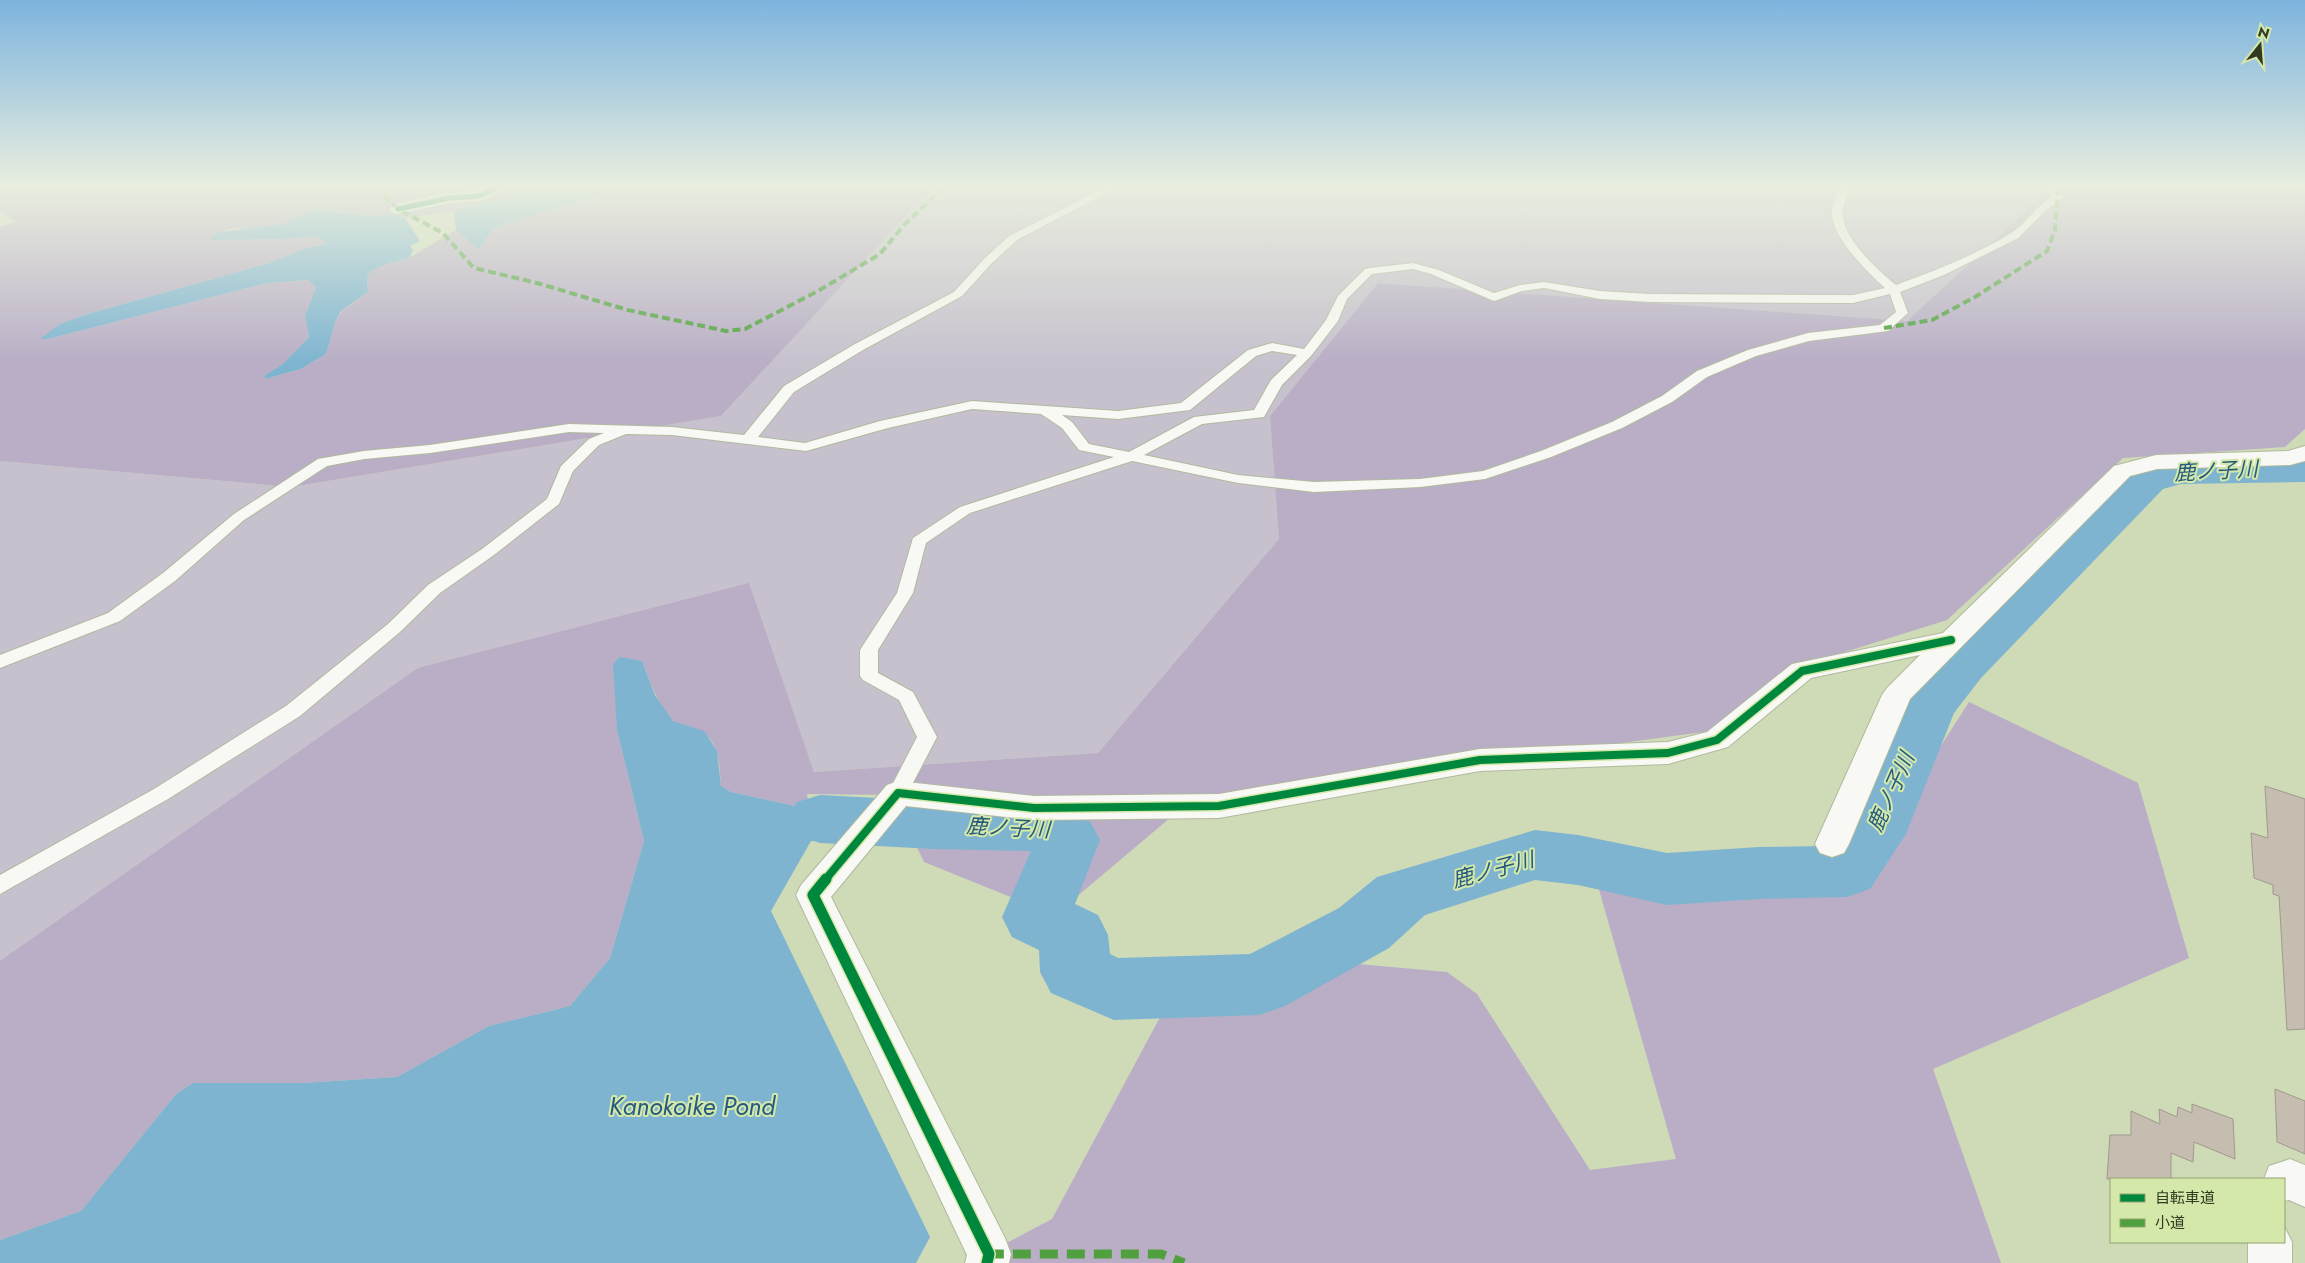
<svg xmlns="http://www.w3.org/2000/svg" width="2305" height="1263" viewBox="0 0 2305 1263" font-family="Jost,'Noto Sans JP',sans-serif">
	<rect width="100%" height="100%" fill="#cfdab7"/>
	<polygon fill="#c7c1ce" points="933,187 2052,187 1907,321 1378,283 1270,416 1279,539 1098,753 814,772 748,584 0,961 0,461 291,487 721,416"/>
	<g fill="#b9aec6">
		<polygon points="9,187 539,187 523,193 454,211 405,218 396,215 374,216 316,210 283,224 248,229 235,228 214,234 210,240 286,239 315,236 329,243 301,250 269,263 84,315 60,324 48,339 267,283 308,280 316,287 305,316 309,337 283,364 264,376 265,379 301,369 326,354 336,320 342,311 368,292 367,278 370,272 387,264 409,258 456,230 479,249 495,227 622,187 933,187 721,416 291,487 0,461 0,227 16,222 0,211 0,189"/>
		<path d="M2052,187h253v242l-20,18 -162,11 -176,162 -166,52 -70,59 -521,70 -135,114 -131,-53 -32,-67 -85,-1 2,15 -78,-17 -10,-6c-2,-24 -1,-50 -28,-58 -6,-2 -17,-4 -21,-8 -15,-17 -22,-39 -30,-59l-25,69 27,111 -34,117 -40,48 -81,20 -92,51 -95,6h-109l-17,11 -95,117 -81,29v-279l418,-293 331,-85 65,189 284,-19 181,-214 -9,-123 108,-133 529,38z"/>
		<polygon points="1969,702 2138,783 2189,958 1933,1069 2001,1263 969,1263 1052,1219 1167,1004 1347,963 1447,972 1477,994 1590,1170 1676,1159 1592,865 1867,861"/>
	</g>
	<g fill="#7eb4d0">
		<polygon points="539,187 622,187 495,227 479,249 456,230 454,211 523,193"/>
		<polygon points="315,210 374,216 396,215 405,218 420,241 410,246 413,250 409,258 387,264 370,272 367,278 368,292 341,311 336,320 326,354 301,369 265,379 264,376 283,364 309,337 305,316 316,287 308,280 267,283 48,339 40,339 60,324 84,315 269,263 301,250 328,243 315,236 286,239 210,240 214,234 220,232 283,224"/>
		<polygon points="620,657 642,661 655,695 673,721 704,731 709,738 717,751 721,786 731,792 809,809 822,810 835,803 894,815 894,838 811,841 771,911 930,1237 916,1263 0,1263 0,1240 81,1211 176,1094 193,1083 302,1083 397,1077 489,1026 570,1006 610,958 644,841 617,730 613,664"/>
	</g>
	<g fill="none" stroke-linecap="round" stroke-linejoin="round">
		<polygon fill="#7eb4d0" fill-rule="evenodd" points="2305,454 2305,482 2181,484 2163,489 1981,678 1954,713 1906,834 1870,889 1847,897 1759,899 1667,905 1578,885 1535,880 1425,915 1389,948 1285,1006 1259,1015 1114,1020 1051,993 1040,972 1039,950 1012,937 1002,917 1031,851 934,849 820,843 797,836 788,819 797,802 820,795 934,801 1056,803 1079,810 1091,823 1100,840 1075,904 1098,915 1108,935 1110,954 1118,958 1250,954 1339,908 1377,877 1535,830 1578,835 1667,853 1759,847 1829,846 1847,822 1898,707 1907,693 1941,652 2131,469 2179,456"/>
	</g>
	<g fill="#c6bdb1" stroke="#a0998d">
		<polygon points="2265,786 2305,799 2305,1029 2287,1030 2279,896 2273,894 2273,885 2254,878 2251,833 2268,838"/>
		<polygon points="2275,1089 2305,1101 2305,1154 2277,1142"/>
		<polygon points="2192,1104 2233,1119 2235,1159 2194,1142 2193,1162 2171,1153 2171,1179 2107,1179 2110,1135 2131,1135 2131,1111 2160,1124 2159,1109 2177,1117 2178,1107 2192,1113"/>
	</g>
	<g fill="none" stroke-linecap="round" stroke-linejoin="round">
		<g stroke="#b1b99e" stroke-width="2">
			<path id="service" d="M1106,187h12l-101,53 -26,24 -29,32 -99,54 -69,42 -36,45 47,6 75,-22 92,-20 146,10 63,-8 67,-53 24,-7 32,6 22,-29 12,-24 27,-27 4,-1 44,-5 26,7 55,23 26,-8 24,-3 56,9 50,3 203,1 32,-7c-17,-15 -57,-54 -53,-79 2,-7 6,-15 8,-22h10c-2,7 -6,15 -7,23 -4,26 35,60 53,75 38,-14 77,-29 112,-50 17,-10 27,-28 44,-38l-8,-10h10l9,11 -16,11 -29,29 -74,37 -44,17 8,21 -20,18 -79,10 -53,15 -49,21 -35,25 -50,26 -71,29 -66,22 -65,8 -106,5 -76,-9 -106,-22 -162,52 -44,30 -13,50 -35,57v23l35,19 24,45 -32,61 -7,2 -7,-2 -3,-5 29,-56 -18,-37 -36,-20 -3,-4v-26l37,-57 16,-55 47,-31 154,-50 -35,-7 -17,-22 -21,-14 -69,-5 -84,19 -82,23 -134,-16 -46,-1 -27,11 -26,26 -14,33 -65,51 -54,38 -40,39 -100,84 -132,83 -168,95v-19l154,-86 132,-83 102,-82 40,-39 54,-36 65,-50 14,-33 28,-27 15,-6 -35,-1 -139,21 -66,6 -37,7 -83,54 -69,61 -55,40 -120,47v-13l108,-42 55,-40 71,-59 84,-55 46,-8 66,-6 139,-21 103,3 72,8 40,-49 71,-42 99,-52 29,-32 26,-24zM1413,269l18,5 63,27 28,-10 22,-3 56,11 50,3 203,1 37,-9 6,18 -16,13 -72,8 -60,17 -51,21 -35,25 -50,26 -71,29 -58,20 -63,8 -106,3 -76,-7 -94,-20 58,-31 62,-7 18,-32 29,-29 27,-35 9,-22 25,-25zM1272,351l25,4 -26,25 -17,30 -60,7 -65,35 -40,-8 -17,-22 -10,-7 56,4 72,-9 66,-54z"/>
		</g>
		<g stroke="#b1b99e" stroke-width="2">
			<g id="minor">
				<polygon points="486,187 506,187 503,190 479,201 449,203 398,214 392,212 390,209 392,206 398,204 449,193 476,191"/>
				<polygon points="2305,446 2305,461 2290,465 2157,469 2130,476 1910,699 1849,844 1844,853 1832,857 1820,853 1815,844 1882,695 1887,688 1920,655 1811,678 1728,747 1668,764 1480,771 1219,818 1034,820 906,806 831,897 1005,1238 1011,1254 1009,1263 965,1263 967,1255 796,895 801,885 887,785 898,781 1034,796 1219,794 1480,749 1668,742 1707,732 1792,664 1943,633 2114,466 2156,455 2288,451"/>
				<polygon points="2290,1159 2305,1165 2305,1207 2289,1200 2284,1201 2284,1179 2264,1179 2269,1166"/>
				<polygon points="2284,1226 2292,1242 2292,1263 2248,1263 2248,1242 2284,1242"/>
			</g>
		</g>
		<use href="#service" fill="#f8f9f4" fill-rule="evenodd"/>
		<use href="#minor" fill="#f8f9f4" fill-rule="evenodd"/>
		<g stroke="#50a03f" stroke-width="4" stroke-dasharray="8 4" stroke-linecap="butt">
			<polyline points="375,187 398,209 443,233 474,268 537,283 628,310 726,331 745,329 818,291 880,254 904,225 944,187"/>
			<polyline points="1884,328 1932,320 1975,297 2047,251 2055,230 2058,187"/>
		</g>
		<polyline stroke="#50a03f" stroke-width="9" stroke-dasharray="18 9" stroke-linecap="butt" points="988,1257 989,1254 1161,1254 1184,1263"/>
		<g stroke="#d4e8a9" stroke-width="7">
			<polyline id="cycleway-far2" points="398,209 449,198 479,196 498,187"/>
		</g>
		<g stroke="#d4e8a9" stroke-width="11">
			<polyline id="cycleway-far1" points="825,880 898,793 1034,808 1219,806 1480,760 1668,753 1717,740 1802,671 1951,640"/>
		</g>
		<g stroke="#d4e8a9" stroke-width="14">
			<polyline id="cycleway" points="826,879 813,895 989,1254 987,1263"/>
		</g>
		<use href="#cycleway-far2" stroke="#00873e" stroke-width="5"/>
		<use href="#cycleway-far1" stroke="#00873e" stroke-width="8"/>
		<use href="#cycleway" stroke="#00873e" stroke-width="11"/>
	</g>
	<linearGradient id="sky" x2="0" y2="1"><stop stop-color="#7db4de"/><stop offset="0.51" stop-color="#e9eedf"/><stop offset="1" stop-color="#e9eedf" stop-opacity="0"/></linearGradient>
	<rect width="2305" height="364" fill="url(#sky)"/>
	<g text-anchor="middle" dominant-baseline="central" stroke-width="4" stroke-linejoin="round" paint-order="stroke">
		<g font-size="21" font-style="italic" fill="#265b80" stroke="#d4e8a9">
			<text transform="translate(2216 471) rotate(-3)">鹿ノ子川</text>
			<text transform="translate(1891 792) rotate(-66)">鹿ノ子川</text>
			<text transform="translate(1008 828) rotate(3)">鹿ノ子川</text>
			<text transform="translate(1493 870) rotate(-15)">鹿ノ子川</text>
		</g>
		<g font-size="25" font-style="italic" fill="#265b80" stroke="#d4e8a9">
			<text x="692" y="1106">Kanokoike Pond</text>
		</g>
	</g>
	<rect x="2110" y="1178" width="175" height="65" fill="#d4e8a9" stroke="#93a273"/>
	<rect x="2120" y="1194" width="25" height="8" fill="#00873e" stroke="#93a273"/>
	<text x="2155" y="1203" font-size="15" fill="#323a21">自転車道</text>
	<rect x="2120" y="1219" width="25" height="8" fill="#50a03f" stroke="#93a273"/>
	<text x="2155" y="1228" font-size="15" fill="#323a21">小道</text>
	<g transform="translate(2260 45) rotate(17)" stroke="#d4e8a9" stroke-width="4" paint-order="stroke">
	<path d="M0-4L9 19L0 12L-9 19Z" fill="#323a21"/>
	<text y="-8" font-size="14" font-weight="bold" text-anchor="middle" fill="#323a21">N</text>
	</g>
</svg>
